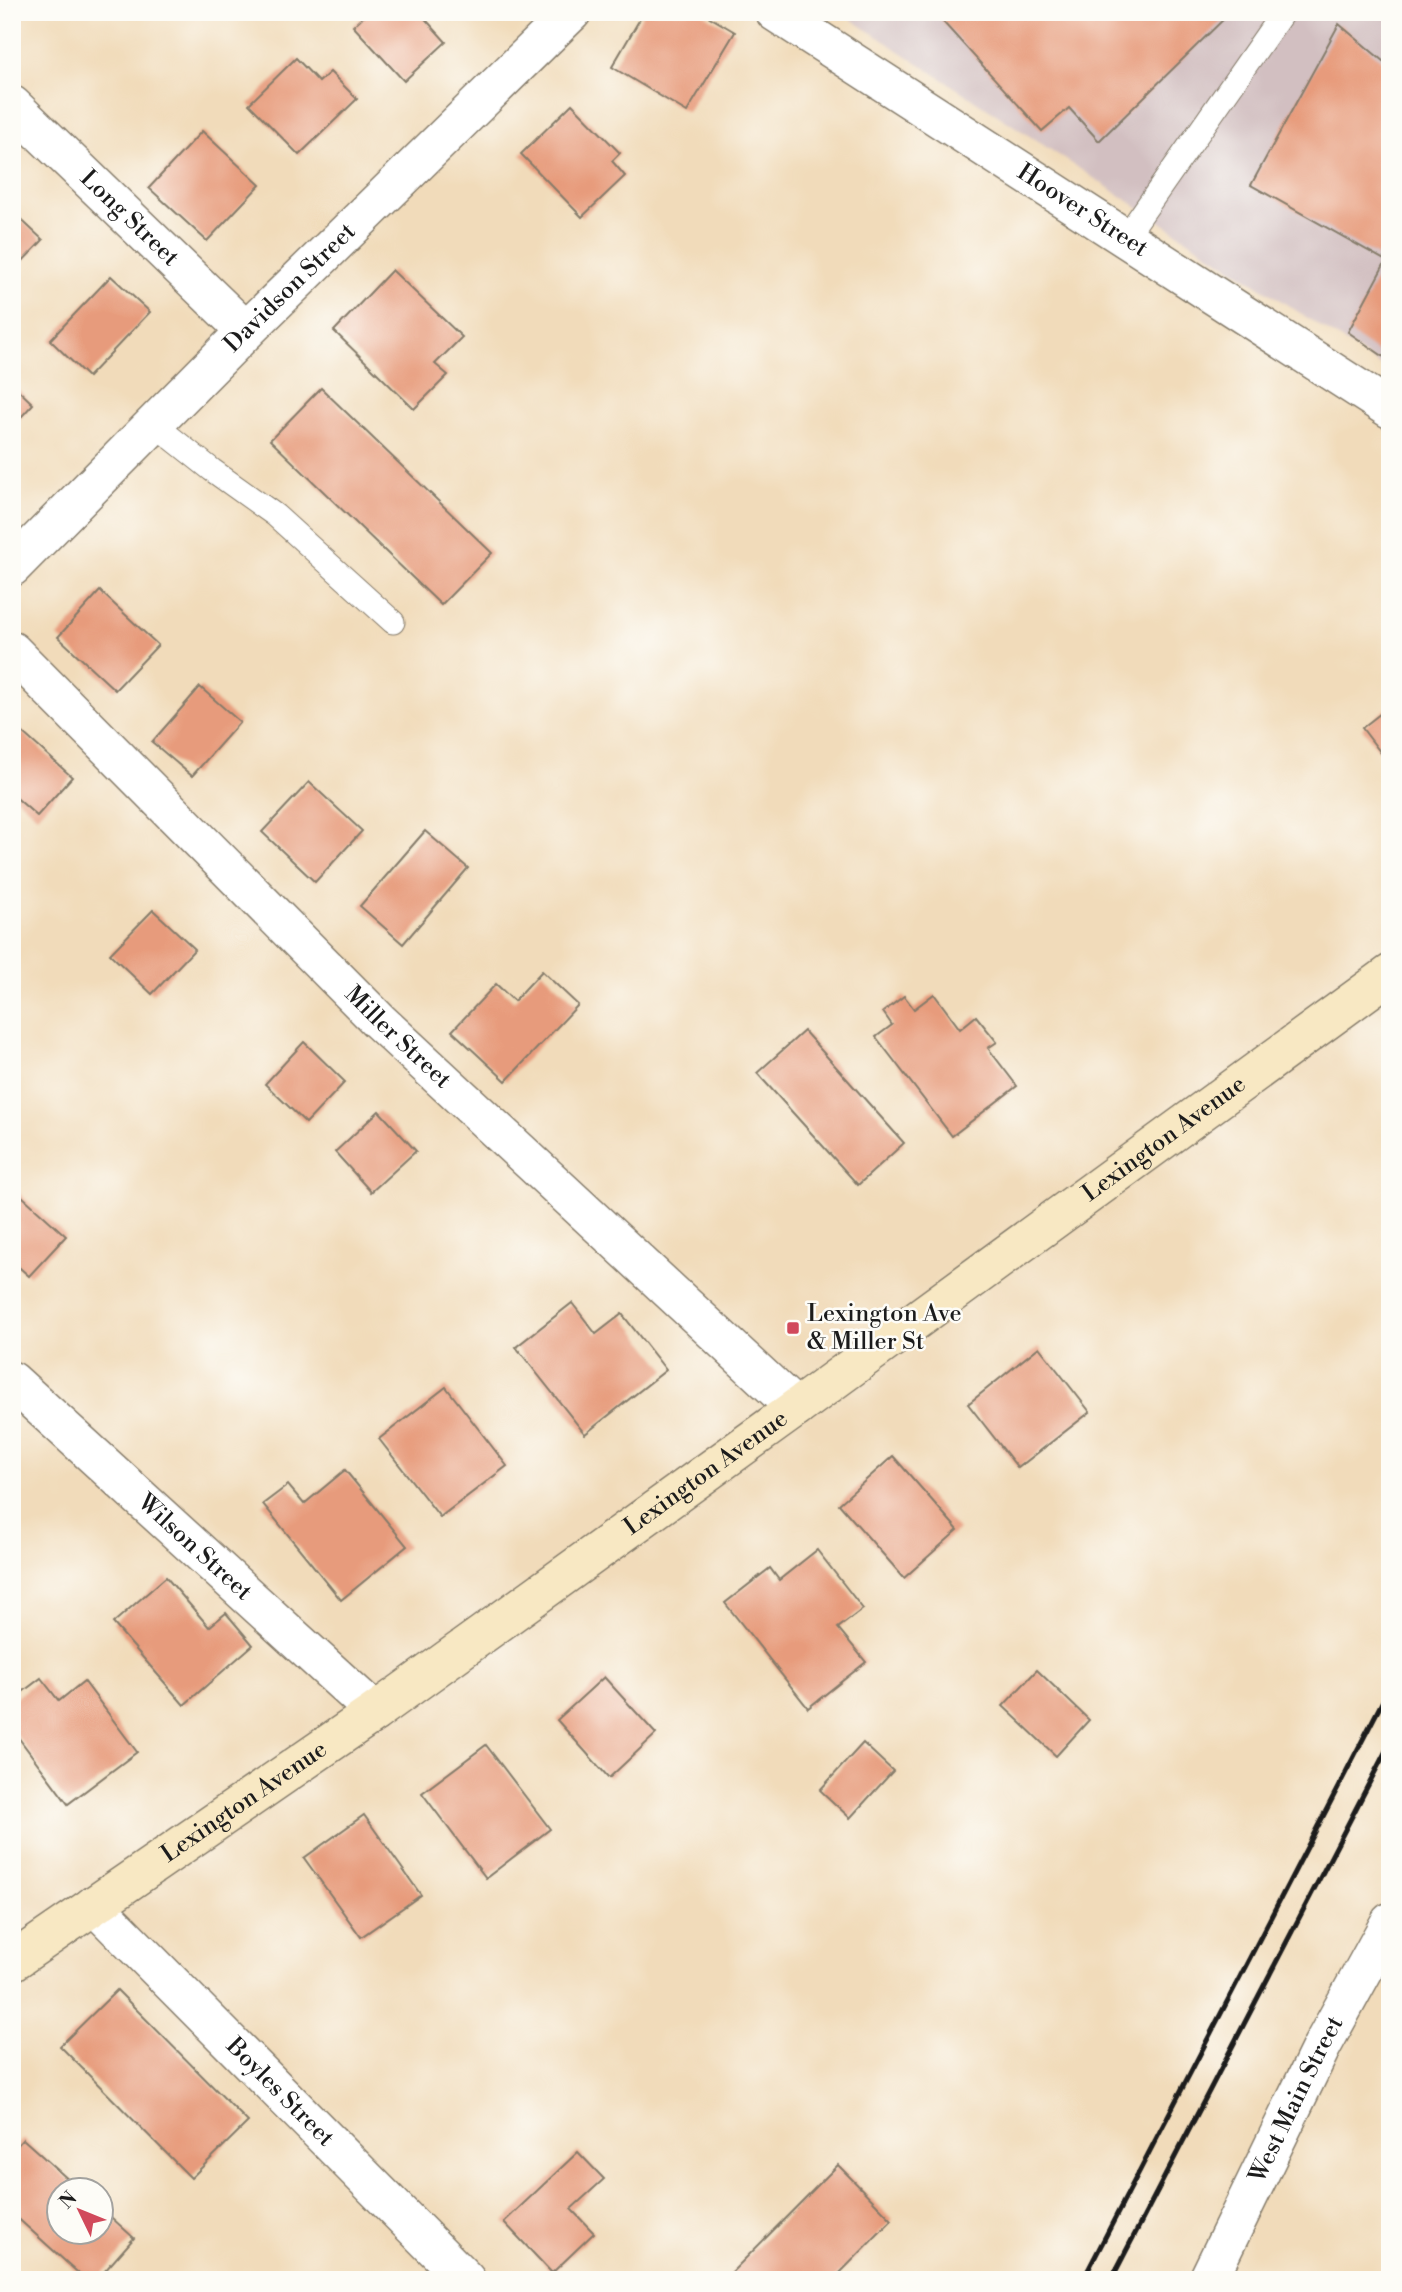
<svg xmlns="http://www.w3.org/2000/svg" width="1402" height="2292" viewBox="0 0 1402 2292" font-family="'Libre Bodoni',serif">
	<rect width="100%" height="100%" fill="#fdfcf7"/>
	<filter id="ink" filterUnits="userSpaceOnUse"><feTurbulence type="fractalNoise" baseFrequency=".0143" numOctaves="2"/><feDisplacementMap in="SourceGraphic" scale="14" xChannelSelector="R" yChannelSelector="G"/><feConvolveMatrix kernelMatrix="1 2 1 2 8 2 1 2 1" color-interpolation-filters="sRGB"/></filter>
	<filter id="wash" filterUnits="userSpaceOnUse"><feTurbulence type="fractalNoise" baseFrequency=".00686" numOctaves="4" result="noise"/><feDisplacementMap in="SourceGraphic" scale="28" xChannelSelector="R" yChannelSelector="G"/><feGaussianBlur stdDeviation="1.57" result="paint"/><feColorMatrix in="noise" values="0 0 0 0 0 0 0 0 0 0 0 0 0 0 0 0 0 1.4 0 .05"/><feComposite in="paint" operator="in"/></filter>
	<g filter="url(#wash)">
		<rect width="100%" height="100%" fill="#f1dbba"/>
		<polygon fill="#d2bfc1" points="840,12 1390,12 1390,372"/>
		<g id="blocks">
			<g fill="#e79b7c">
				<polygon points="368,12 419,12 446,42 404,81 353,26"/>
				<polygon points="644,12 701,12 735,32 687,112 612,67"/>
				<polygon points="934,12 1231,12 1099,141 1069,108 1042,131"/>
				<polygon points="1339,24 1390,67 1390,361 1348,332 1386,261 1251,185"/>
				<polygon points="296,58 319,82 330,72 357,99 299,155 249,104"/>
				<polygon points="572,104 620,153 612,161 625,176 582,217 521,154"/>
				<polygon points="202,131 260,185 207,241 149,188"/>
				<polygon points="12,211 43,240 12,272"/>
				<polygon points="392,270 462,337 435,364 448,375 414,409 334,331"/>
				<polygon points="111,276 150,312 88,377 50,340"/>
				<polygon points="12,384 33,404 12,427"/>
				<polygon points="321,388 492,553 441,605 270,440"/>
				<polygon points="100,591 158,645 115,690 58,637"/>
				<polygon points="200,687 240,722 192,776 152,742"/>
				<polygon points="1390,706 1390,765 1362,728"/>
				<polygon points="12,723 72,777 37,816 12,794"/>
				<polygon points="309,782 362,831 315,882 262,832"/>
				<polygon points="425,831 468,868 403,944 360,906"/>
				<polygon points="153,910 195,949 152,994 110,954"/>
				<polygon points="542,971 578,1005 506,1081 452,1031 496,984 514,1001"/>
				<polygon points="934,994 960,1029 976,1016 997,1042 988,1048 1017,1086 952,1136 876,1037 892,1025 883,1012 904,996 914,1009"/>
				<polygon points="804,1031 904,1143 858,1185 757,1073"/>
				<polygon points="304,1042 345,1082 306,1123 265,1084"/>
				<polygon points="379,1111 416,1151 371,1192 335,1152"/>
				<polygon points="12,1187 66,1236 29,1276 12,1261"/>
				<polygon points="572,1303 596,1334 622,1314 666,1370 585,1434 516,1347"/>
				<polygon points="1039,1347 1090,1412 1018,1468 968,1404"/>
				<polygon points="446,1387 507,1466 440,1517 379,1439"/>
				<polygon points="893,1456 958,1530 904,1578 839,1504"/>
				<polygon points="345,1470 407,1546 341,1600 263,1504 288,1485 304,1504"/>
				<polygon points="817,1550 863,1609 838,1628 866,1662 808,1708 725,1603 770,1568 779,1580"/>
				<polygon points="166,1577 209,1627 226,1613 253,1645 184,1705 113,1623"/>
				<polygon points="1037,1670 1089,1720 1056,1756 1003,1706"/>
				<polygon points="604,1677 656,1734 609,1778 557,1720"/>
				<polygon points="41,1678 59,1701 84,1681 137,1752 68,1804 12,1729 12,1700"/>
				<polygon points="863,1743 893,1771 850,1818 820,1790"/>
				<polygon points="486,1745 550,1829 486,1878 422,1793"/>
				<polygon points="364,1815 421,1895 361,1937 304,1858"/>
				<polygon points="117,1990 248,2122 191,2178 60,2046"/>
				<polygon points="23,2139 80,2190 60,2190 60,2232 102,2232 102,2209 134,2238 97,2280 86,2280 12,2213 12,2151"/>
				<polygon points="578,2152 604,2179 571,2209 594,2233 552,2273 504,2222"/>
				<polygon points="838,2165 892,2220 833,2280 734,2280 729,2275"/>
			</g>
		</g>
	</g>
	<g filter="url(#ink)">
		<use href="#blocks" fill-opacity="0" stroke="#867c6b" stroke-width="2"/>
		<g fill="none" stroke-linecap="round" stroke-linejoin="round">
			<g stroke="#867c6b" stroke-width="25">
				<g id="service">
					<polyline points="1125,238 1283,12"/>
					<polyline points="154,424 212,470 275,515 393,622"/>
				</g>
			</g>
			<g stroke="#867c6b" stroke-width="41">
				<g id="minor">
					<path id="s1" d="M775,12l615,397"/>
					<path id="s2" d="M12,105l234,226"/>
					<path id="s3" d="M12,567l234,-236 326,-319"/>
					<path id="s4" d="M12,651l367,370 417,387"/>
					<path id="s5" d="M12,1381l363,331"/>
					<path id="s6" d="M94,1905l372,375"/>
				</g>
			</g>
			<g stroke="#867c6b" stroke-width="41">
				<g id="tertiary">
					<path id="s7" d="M1208,2280l114,-234 68,-124"/>
				</g>
			</g>
			<g stroke="#867c6b" stroke-width="41">
				<g id="secondary">
					<path id="s8" d="M12,1962l363,-250 421,-304 594,-434"/>
				</g>
			</g>
			<use href="#service" stroke="#fff" stroke-width="23"/>
			<use href="#minor" stroke="#fff" stroke-width="38"/>
			<use href="#tertiary" stroke="#fff" stroke-width="38"/>
			<use href="#secondary" stroke="#f8e8c3" stroke-width="38"/>
			<g stroke="#1c1c1c" stroke-width="5">
				<polyline points="1083,2280 1390,1687"/>
				<polyline points="1111,2280 1390,1743"/>
			</g>
		</g>
	</g>
	<rect fill="#d1495b" stroke="#fdfcf7" stroke-width="2.5" x="786" y="1321" width="14" height="14" rx="3.5"/>
	<g text-anchor="middle" dominant-baseline="central" stroke-width="5" stroke-linejoin="round" paint-order="stroke">
		<g font-size="24" fill="#1c1c1c" stroke="#fdfcf7">
			<text stroke="none"><textPath href="#s1" startOffset="366">Hoover Street</textPath></text>
			<text stroke="none"><textPath href="#s2" startOffset="163">Long Street</textPath></text>
			<text stroke="none"><textPath href="#s3" startOffset="394">Davidson Street</textPath></text>
			<text stroke="none"><textPath href="#s4" startOffset="546">Miller Street</textPath></text>
			<text stroke="none"><textPath href="#s8" startOffset="1416">Lexington Avenue</textPath></text>
			<text stroke="none"><textPath href="#s8" startOffset="849">Lexington Avenue</textPath></text>
			<text stroke="none"><textPath href="#s5" startOffset="247">Wilson Street</textPath></text>
			<text stroke="none"><textPath href="#s8" startOffset="282">Lexington Avenue</textPath></text>
			<text stroke="none"><textPath href="#s6" startOffset="264">Boyles Street</textPath></text>
			<text stroke="none"><textPath href="#s7" startOffset="201">West Main Street</textPath></text>
		</g>
		<g font-size="24" fill="#1c1c1c" stroke="#fdfcf7" text-anchor="start">
			<text x="807" y="1314">Lexington Ave<tspan x="807" dy="28">&amp; Miller St</tspan></text>
		</g>
	</g>
	<rect width="1402" height="2292" fill="none" stroke="#fdfcf7" stroke-width="42"/>
	<g transform="translate(80 2211) rotate(313)"><circle r="33" fill="#fdfcf7" stroke="#a3a29f" stroke-width="2"/>
	<path d="M0-5L12 26L0 18L-12 26Z" fill="#d1495b"/>
	<text y="-10" font-size="19" font-weight="bold" text-anchor="middle" fill="#1c1c1c">N</text>
	</g>
</svg>
